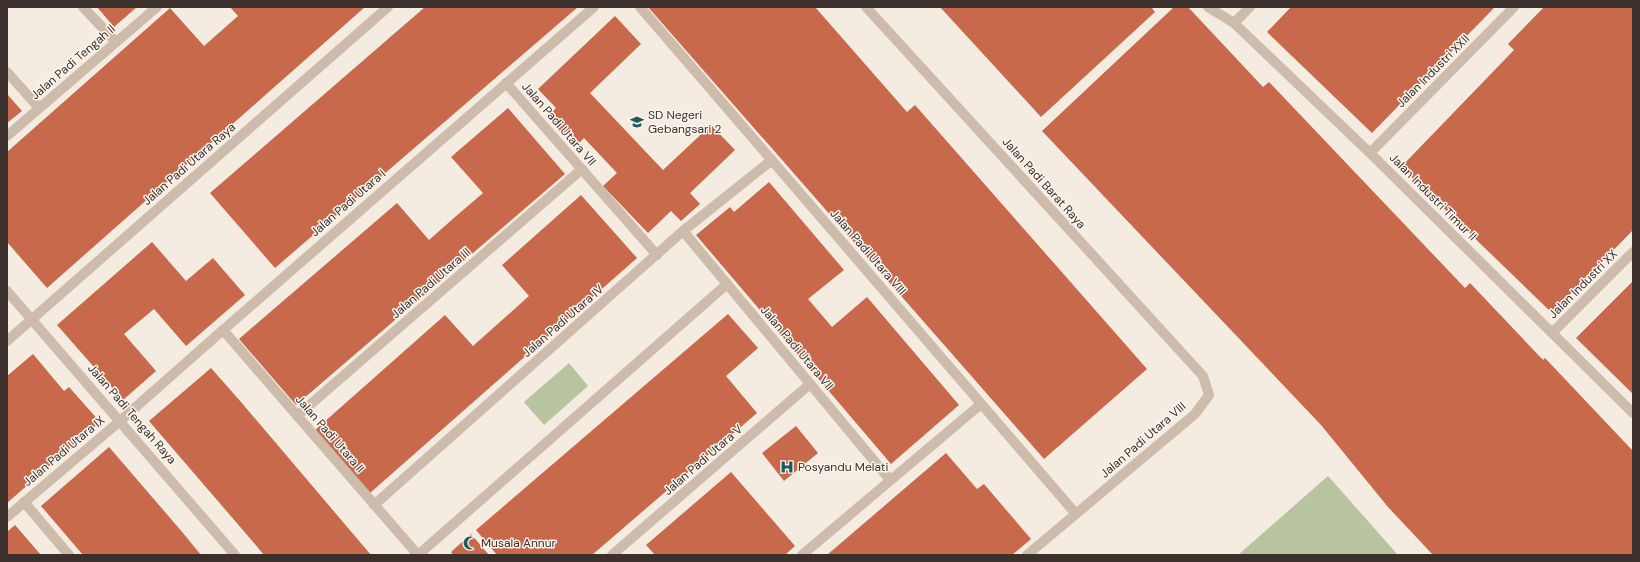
<svg xmlns="http://www.w3.org/2000/svg" width="1640" height="562" viewBox="0 0 1640 562" font-family="'DM Sans',sans-serif">
	<rect width="100%" height="100%" fill="#f4ebe1"/>
	<g fill="#b8c4a0">
		<polygon points="569,363 588,386 544,425 524,402"/>
		<polygon points="1328,476 1398,555 1238,555"/>
	</g>
	<g fill="#c8694b">
		<polygon points="97,7 137,7 114,27"/>
		<polygon points="230,7 365,7 47,288 7,242 7,152 170,8 204,46 238,16"/>
		<polygon points="425,7 578,7 275,268 210,193"/>
		<polygon points="648,7 815,7 907,112 915,105 1147,369 1044,459"/>
		<polygon points="940,7 1151,7 1155,12 1041,117"/>
		<polygon points="1174,7 1188,7 1263,87 1269,82 1465,288 1470,283 1543,360 1545,358 1633,451 1633,555 1433,555 1388,507 1321,425 1042,131"/>
		<polygon points="1291,7 1495,7 1372,133 1267,32"/>
		<polygon points="1544,7 1633,7 1633,230 1552,313 1401,167 1514,50 1508,44"/>
		<polygon points="615,16 641,44 590,93 663,170 711,125 735,150 690,193 700,204 681,221 671,211 648,233 603,186 617,173 584,138 575,147 547,117 556,108 538,89"/>
		<polygon points="7,94 22,111 7,123"/>
		<polygon points="508,108 565,174 296,405 239,339 397,203 429,240 455,217 483,193 451,157"/>
		<polygon points="769,182 844,270 808,299 832,327 867,297 959,405 891,464 696,235 730,207 734,212"/>
		<polygon points="581,195 637,258 370,493 314,431 445,315 473,346 529,296 502,265"/>
		<polygon points="152,242 186,281 213,258 245,295 186,346 154,309 124,334 156,371 123,400 57,325"/>
		<polygon points="1633,281 1633,394 1576,338"/>
		<polygon points="728,314 758,348 726,376 757,413 592,555 497,555 476,530"/>
		<polygon points="33,354 64,391 69,387 100,422 7,503 7,376"/>
		<polygon points="211,368 241,402 371,555 264,555 254,543 149,421"/>
		<polygon points="796,426 818,453 784,481 762,453"/>
		<polygon points="109,447 183,533 201,555 83,555 41,506"/>
		<polygon points="946,453 977,489 984,484 1031,539 1012,555 827,555"/>
		<polygon points="731,472 795,546 785,555 655,555 646,545"/>
		<polygon points="15,525 41,555 7,555 7,532"/>
		<polygon points="471,534 489,555 453,555 451,552"/>
	</g>
	<g fill="none" stroke-linecap="round" stroke-linejoin="round">
		<g stroke="#cdbbac" stroke-width="10">
			<polyline points="1208,7 1234,23 1370,153 1633,413"/>
			<polyline points="1234,23 1250,7"/>
			<polyline points="1370,153 1514,7"/>
			<polyline points="1552,333 1633,252"/>
		</g>
		<g stroke="#cdbbac" stroke-width="10">
			<polyline points="83,7 116,42"/>
			<polyline points="640,7 1076,514"/>
			<polyline points="866,7 1203,376 1209,395 1195,414 1027,555"/>
			<polyline points="7,72 39,108"/>
			<polyline points="506,83 657,255"/>
			<polyline points="7,136 157,7"/>
			<polyline points="683,231 890,480"/>
			<polyline points="7,291 235,555"/>
			<polyline points="223,330 418,555"/>
			<polyline points="7,341 388,7"/>
			<polyline points="297,416 582,169"/>
			<polyline points="24,502 69,555"/>
			<polyline points="374,505 683,231 772,160"/>
			<polyline points="7,517 120,421 223,330 594,7"/>
			<polyline points="418,555 727,284"/>
			<polyline points="612,555 810,384"/>
			<polyline points="802,555 981,404"/>
		</g>
	</g>
	<defs>
		<g id="school-bare" transform="scale(1.08)"><path d="M0-5L7-2L0 1L-7-2ZM-4 1L0 2.5L4 1V4Q0 6-4 4Z" fill="#1f5a5e" stroke="#fbf5ee" stroke-width="2.5" paint-order="stroke"/></g>
		<g id="hospital-bare" transform="scale(1.08)"><path d="M-5-5h3v3.5h4V-5h3V5h-3V1.5h-4V5h-3Z" fill="#1f5a5e" stroke="#fbf5ee" stroke-width="2.5" paint-order="stroke"/></g>
		<g id="mosque-bare" transform="scale(1.08)"><path d="M3.5-4.9A6 6 0 1 0 3.5 4.9A5 5 0 1 1 3.5-4.9Z" fill="#1f5a5e" stroke="#fbf5ee" stroke-width="2.5" paint-order="stroke"/></g>
	</defs>
	<g fill-rule="evenodd">
		<use href="#school-bare" x="637" y="122"/>
		<use href="#hospital-bare" x="787" y="467"/>
		<use href="#mosque-bare" x="470" y="543"/>
	</g>
	<g text-anchor="middle" dominant-baseline="central" stroke-width="3" stroke-linejoin="round" paint-order="stroke">
		<g font-size="12" fill="#3b302b" stroke="#fbf5ee">
			<text transform="translate(73 62) rotate(-41)">Jalan Padi Tengah II</text>
			<text transform="translate(1433 71) rotate(-45)">Jalan Industri XXII</text>
			<text transform="translate(559 124) rotate(49)">Jalan Padi Utara VII</text>
			<text transform="translate(189 164) rotate(-41)">Jalan Padi Utara Raya</text>
			<text transform="translate(1044 183) rotate(48)">Jalan Padi Barat Raya</text>
			<text transform="translate(1433 197) rotate(45)">Jalan Industri Timur II</text>
			<text transform="translate(348 203) rotate(-41)">Jalan Padi Utara I</text>
			<text transform="translate(868 252) rotate(49)">Jalan Padi Utara VIII</text>
			<text transform="translate(431 283) rotate(-41)">Jalan Padi Utara III</text>
			<text transform="translate(1583 284) rotate(-45)">Jalan Industri XX</text>
			<text transform="translate(563 321) rotate(-41)">Jalan Padi Utara IV</text>
			<text transform="translate(797 348) rotate(50)">Jalan Padi Utara VII</text>
			<text transform="translate(132 414) rotate(49)">Jalan Padi Tengah Raya</text>
			<text transform="translate(330 434) rotate(49)">Jalan Padi Utara II</text>
			<text transform="translate(1143 440) rotate(-41)">Jalan Padi Utara VIII</text>
			<text transform="translate(64 451) rotate(-40)">Jalan Padi Utara IX</text>
			<text transform="translate(703 460) rotate(-41)">Jalan Padi Utara V</text>
		</g>
		<g font-size="12" fill="#3b302b" stroke="#fbf5ee" text-anchor="start">
			<text x="648" y="115">SD Negeri<tspan x="648" dy="14">Gebangsari 2</tspan></text>
			<text x="798" y="467">Posyandu Melati</text>
			<text x="481" y="543">Musala Annur</text>
		</g>
	</g>
	<rect width="1640" height="562" fill="none" stroke="#3b302b" stroke-width="16"/>
</svg>
